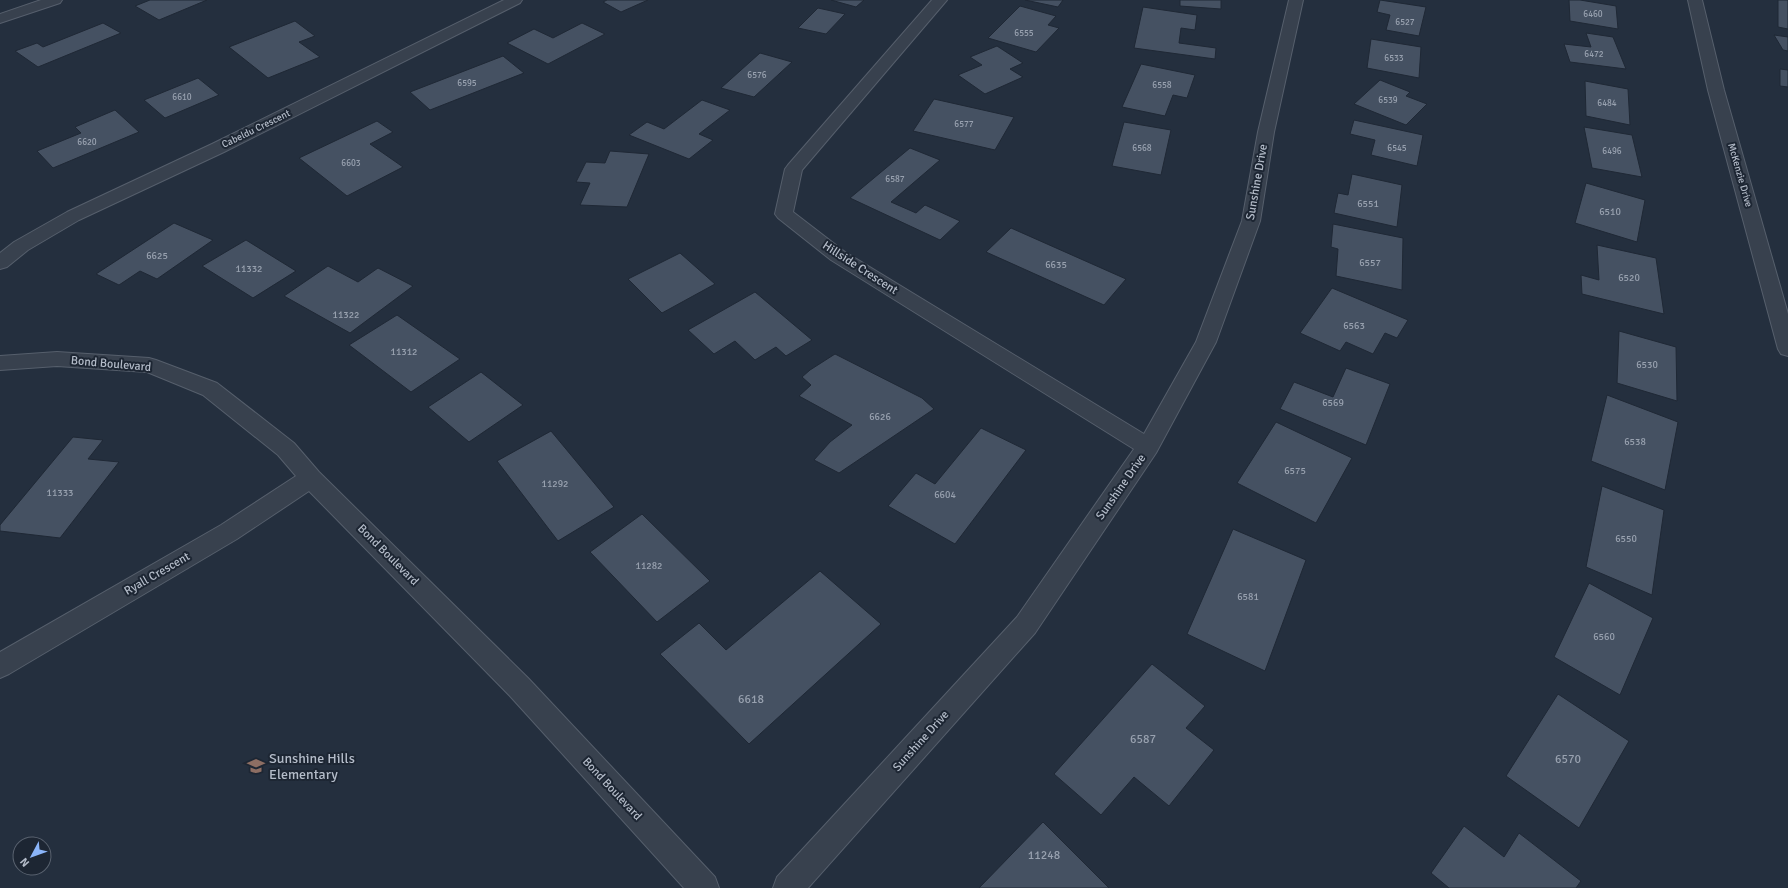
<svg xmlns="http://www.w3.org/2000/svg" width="1788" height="888" viewBox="0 0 1788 888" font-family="Signika,sans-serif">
	<rect width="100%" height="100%" fill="#242f3e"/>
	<g fill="#455162" stroke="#1f2835">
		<polygon points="150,0 207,0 159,20 135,6"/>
		<polygon points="607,0 648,0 621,12 603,2"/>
		<polygon points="831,0 864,0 856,7"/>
		<polygon points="1025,0 1063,0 1058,7"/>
		<polygon points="1180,0 1221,0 1221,9 1180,6"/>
		<polygon points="1380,0 1426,7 1419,36 1386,30 1390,15 1377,12"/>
		<polygon points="1569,0 1580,0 1616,6 1618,29 1570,21"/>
		<polygon points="1778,0 1788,0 1788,29 1778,27"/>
		<polygon points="1020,6 1056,16 1048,25 1059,28 1036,52 988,38"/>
		<polygon points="1143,7 1197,15 1195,30 1181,28 1179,43 1216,48 1215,59 1134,48"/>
		<polygon points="818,8 845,14 826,34 798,28"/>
		<polygon points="295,21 315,36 299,42 320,57 268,78 229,47"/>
		<polygon points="103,23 121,33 38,67 15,51 37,43 43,47"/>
		<polygon points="582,23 605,34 548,64 507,43 534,29 553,38"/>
		<polygon points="1586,33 1613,37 1626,69 1570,62 1564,44 1591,47"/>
		<polygon points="1774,35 1788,37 1788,51 1783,50"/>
		<polygon points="1371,39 1421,47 1419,78 1367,68"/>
		<polygon points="997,46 1023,63 1010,69 1023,77 985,94 958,75 982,65 970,57"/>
		<polygon points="760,53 792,62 754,97 721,88"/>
		<polygon points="503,56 524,73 430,110 410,92"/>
		<polygon points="1141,64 1195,75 1187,98 1173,95 1165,116 1122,107"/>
		<polygon points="1780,69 1788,70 1788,87 1780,86"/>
		<polygon points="198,78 219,95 165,118 144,100"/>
		<polygon points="1380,80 1410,92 1406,96 1427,104 1406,125 1354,104"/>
		<polygon points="1585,81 1628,89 1630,125 1586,116"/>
		<polygon points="934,99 1014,117 995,150 913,131"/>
		<polygon points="702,100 730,110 699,134 713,140 689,159 629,135 647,122 664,129"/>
		<polygon points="115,110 139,132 53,168 37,151 81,133 75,127"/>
		<polygon points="1354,120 1423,135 1417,166 1371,155 1375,140 1350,134"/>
		<polygon points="377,121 393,132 370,144 403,167 347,196 299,158"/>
		<polygon points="1124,122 1171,130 1161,175 1112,166"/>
		<polygon points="1584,127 1632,135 1642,177 1592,168"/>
		<polygon points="910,148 940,160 891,202 916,213 925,205 960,221 940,240 850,198"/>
		<polygon points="610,151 649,154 627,207 580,205 590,183 576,182 586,162 605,163"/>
		<polygon points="1352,174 1402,185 1397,227 1334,213 1338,193 1348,195"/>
		<polygon points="1586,183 1645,200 1637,242 1575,223"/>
		<polygon points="174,223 213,240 157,279 140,271 119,285 96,274"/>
		<polygon points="1333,224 1403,238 1402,290 1336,276 1338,249 1331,247"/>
		<polygon points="1011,228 1126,279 1104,305 986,252"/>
		<polygon points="246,240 296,271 253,298 202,266"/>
		<polygon points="1597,245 1656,258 1664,314 1582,294 1581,275 1599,280"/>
		<polygon points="680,253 715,284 662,313 628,279"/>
		<polygon points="328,266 358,282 378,268 413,286 350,333 284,296"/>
		<polygon points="1332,288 1408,320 1397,338 1385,333 1373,354 1346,342 1340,351 1300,333"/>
		<polygon points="755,292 812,340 786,356 776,347 755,360 735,341 714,354 688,330"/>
		<polygon points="397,315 460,359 411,392 349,345"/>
		<polygon points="1619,331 1676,347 1677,401 1617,383"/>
		<polygon points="835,354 922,398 934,409 839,473 814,460 830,442 852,425 799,396 811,385 802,377 810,370"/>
		<polygon points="1346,368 1390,384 1366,445 1280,409 1294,382 1333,397"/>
		<polygon points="481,372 523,405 469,442 428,407"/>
		<polygon points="1607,395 1678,422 1665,490 1591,461"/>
		<polygon points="1276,422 1352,458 1316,523 1237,483"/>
		<polygon points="981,428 1026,450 955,544 888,506 916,473 935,484"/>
		<polygon points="551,431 614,507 558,541 497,461"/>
		<polygon points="73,437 103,440 88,459 119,462 60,538 0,531 0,525"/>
		<polygon points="1602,486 1664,510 1652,595 1586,567"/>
		<polygon points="642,514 710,581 657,622 590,552"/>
		<polygon points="1233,529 1306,560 1265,671 1187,634"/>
		<polygon points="820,571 881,624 749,744 660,654 699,623 726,650"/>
		<polygon points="1589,583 1653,618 1620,695 1554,657"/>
		<polygon points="1152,664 1205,706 1186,728 1214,750 1169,806 1134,777 1101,815 1054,774"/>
		<polygon points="1558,694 1629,741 1579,828 1506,776"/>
		<polygon points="1043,822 1109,888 979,888"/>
		<polygon points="1464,826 1504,857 1519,833 1581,881 1576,888 1449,888 1431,873"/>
	</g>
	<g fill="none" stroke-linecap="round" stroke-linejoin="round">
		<g stroke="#565f6c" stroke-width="2">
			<g id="minor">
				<polygon points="41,0 62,0 60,3 0,23 0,14"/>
				<polygon points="504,0 522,0 520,3 224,152 79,220 28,250 7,267 0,269 0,253 14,242 67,212 212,144"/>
				<polygon points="932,0 947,0 802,170 793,212 845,252 1144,434 1196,342 1242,221 1258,132 1289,0 1303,0 1274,132 1260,221 1216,342 1156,453 1035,633 808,888 773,888 777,877 1017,617 1134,449 831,260 778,218 775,214 785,169 788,165"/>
				<polygon points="1688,0 1702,0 1724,90 1788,314 1788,356 1781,354 1778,349 1708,90"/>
				<polygon points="57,352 149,358 156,360 217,383 294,443 319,472 528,678 715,877 719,888 684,888 510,696 309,491 237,539 9,674 0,678 0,652 221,525 296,476 278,455 203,395 147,372 57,366 0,370 0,356"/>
			</g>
		</g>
		<use href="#minor" fill="#38414e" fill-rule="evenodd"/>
	</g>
	<defs>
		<g id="school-bare" transform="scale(1.38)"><path d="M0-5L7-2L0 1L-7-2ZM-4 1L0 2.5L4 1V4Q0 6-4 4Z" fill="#8d6e63" stroke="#1d2633" stroke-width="2.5" paint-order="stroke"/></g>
	</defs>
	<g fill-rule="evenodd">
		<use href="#school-bare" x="256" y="766"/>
	</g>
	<g text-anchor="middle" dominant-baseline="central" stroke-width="4" stroke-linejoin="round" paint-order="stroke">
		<g font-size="9" fill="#98a1af">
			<text x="1593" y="14">6460</text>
			<text x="1405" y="22">6527</text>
			<text x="1024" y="33">6555</text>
			<text x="1594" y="54">6472</text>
			<text x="1394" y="58">6533</text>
			<text x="757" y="75">6576</text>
			<text x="467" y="83">6595</text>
			<text x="1162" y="85">6558</text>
			<text x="182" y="97">6610</text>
			<text x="1388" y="100">6539</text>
			<text x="1607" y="103">6484</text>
			<text x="964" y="124">6577</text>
			<text x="87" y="142">6620</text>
			<text x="1142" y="148">6568</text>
			<text x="1397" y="148">6545</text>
			<text x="1612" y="151">6496</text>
			<text x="351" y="163">6603</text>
			<text x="895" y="179">6587</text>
		</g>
		<g font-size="10" fill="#b4bcc9" stroke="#1d2633">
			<text transform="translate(256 129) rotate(-26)">Cabeldu Crescent</text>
			<text transform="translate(1740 175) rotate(74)">McKenzie Drive</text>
		</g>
		<g font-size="10" fill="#98a1af">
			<text x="1368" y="204">6551</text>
			<text x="1610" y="212">6510</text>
			<text x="157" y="256">6625</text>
			<text x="1370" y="263">6557</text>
			<text x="1056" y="265">6635</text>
			<text x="249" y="269">11332</text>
			<text x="1629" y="278">6520</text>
			<text x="346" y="315">11322</text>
			<text x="1354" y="326">6563</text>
			<text x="404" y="352">11312</text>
			<text x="1647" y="365">6530</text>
			<text x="1333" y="403">6569</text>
			<text x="880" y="417">6626</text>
			<text x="1635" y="442">6538</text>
			<text x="1295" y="471">6575</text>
			<text x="555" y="484">11292</text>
			<text x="60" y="493">11333</text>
			<text x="945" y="495">6604</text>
			<text x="1626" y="539">6550</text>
			<text x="649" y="566">11282</text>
			<text x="1248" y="597">6581</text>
			<text x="1604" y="637">6560</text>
		</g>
		<g font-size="12" fill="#b4bcc9" stroke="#1d2633">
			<text transform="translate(1257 182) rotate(-80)">Sunshine Drive</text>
			<text transform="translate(860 268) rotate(33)">Hillside Crescent</text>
			<text transform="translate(111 364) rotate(5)">Bond Boulevard</text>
			<text transform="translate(1121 487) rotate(-55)">Sunshine Drive</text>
			<text transform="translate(388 555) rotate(45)">Bond Boulevard</text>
			<text transform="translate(157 574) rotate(-30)">Ryall Crescent</text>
			<text transform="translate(921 741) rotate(-48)">Sunshine Drive</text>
			<text transform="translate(612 789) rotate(47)">Bond Boulevard</text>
		</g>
		<g font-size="12" fill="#98a1af">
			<text x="751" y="699">6618</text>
			<text x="1143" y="739">6587</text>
			<text x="1568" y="759">6570</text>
			<text x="1044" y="855">11248</text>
		</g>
		<g font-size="14" fill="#b4bcc9" stroke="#1d2633" text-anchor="start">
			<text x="269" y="758">Sunshine Hills<tspan x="269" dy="16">Elementary</tspan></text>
		</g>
	</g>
	<g transform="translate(32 856) rotate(229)"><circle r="19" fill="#1d2633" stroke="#59626f"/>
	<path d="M0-3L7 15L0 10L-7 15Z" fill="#8ab4f8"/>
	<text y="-6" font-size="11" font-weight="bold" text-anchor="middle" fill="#b4bcc9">N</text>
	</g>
</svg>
